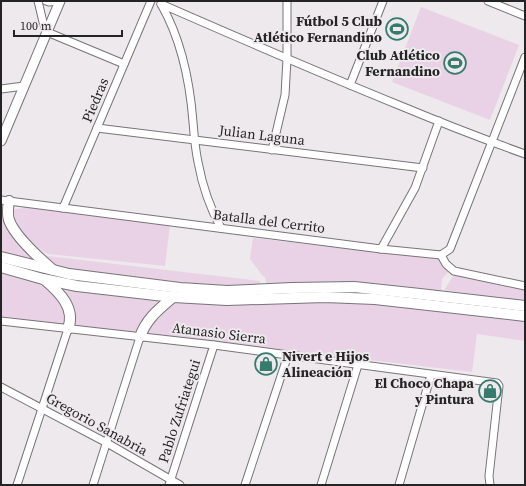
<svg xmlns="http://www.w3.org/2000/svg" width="526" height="486" viewBox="0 0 526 486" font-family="'Source Serif 4',serif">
	<rect width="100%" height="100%" fill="#eee9ed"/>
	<g fill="#e9d2e6">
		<polygon points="421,7 519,45 490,120 392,82"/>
		<polygon points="1,206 2,206 37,261 1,253"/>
		<path d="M24,207l146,18 -5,41 -117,-12c-13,-6 -35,-29 -34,-44l2,-1 7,-1z"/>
		<polygon points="253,238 438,259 449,271 442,279 441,291 363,284 267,286 265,277 262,275 250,259"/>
		<polygon points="40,253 48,256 260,281 261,285 227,286 180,284 80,272 58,267"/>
		<polygon points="1,272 29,279 49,290 60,300 66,316 65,325 1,316"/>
		<polygon points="454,275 525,290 525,302 444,290"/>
		<polygon points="57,286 162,300 144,317 137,332 135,333 76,326"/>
		<polygon points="176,302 348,302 407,306 525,321 525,341 477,334 472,372 147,334 146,330 167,307"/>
	</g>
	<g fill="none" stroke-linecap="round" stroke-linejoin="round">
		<g stroke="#787478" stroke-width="9">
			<g id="minor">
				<polyline points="38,1 43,22 47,32 124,64"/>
				<polyline points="46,1 49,2 60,1"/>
				<polyline points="488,1 525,16"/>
				<path d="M161,4c80,35 159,69 240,102 41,17 82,33 124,48"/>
				<path d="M161,4c20,35 29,79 32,118 1,13 2,26 5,40 4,22 12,46 23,66"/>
				<polyline points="350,85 383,1"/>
				<polyline points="1,89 24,86"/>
				<polyline points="97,128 423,168"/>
				<polyline points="272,150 285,95 287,59 287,1"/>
				<polyline points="1,200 381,249 441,255"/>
				<polyline points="63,208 151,1"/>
				<polyline points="381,249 415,188 439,121"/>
				<polyline points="441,255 450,249 525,57"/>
				<polyline points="441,255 446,264 454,271 525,286"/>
				<polyline points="1,321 214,345 497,383 499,386 489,476 490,485"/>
				<polyline points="1,387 107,443 180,485"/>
				<polyline points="17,485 68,329"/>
				<polyline points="93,485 140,337"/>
				<polyline points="169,485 214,345"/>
				<polyline points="245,485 288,355"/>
				<polyline points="321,485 358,365"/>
				<polyline points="399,485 431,375"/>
			</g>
		</g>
		<g stroke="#787478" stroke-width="11">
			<polyline id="tertiary" points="1,141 60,1"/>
		</g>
		<g stroke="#787478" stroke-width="12">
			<g id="secondary">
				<path d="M9,201c-1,6 -2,13 0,19 6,17 30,38 44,50"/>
				<polyline points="1,257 69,274 180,288 227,291 292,288 354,287 420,294 525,306"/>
				<polyline points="1,267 43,279 77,286 173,297 227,300 325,297 375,299 525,316"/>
				<path d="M45,280c14,12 31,28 23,49"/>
				<path d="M140,337c6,-18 19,-28 33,-40"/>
			</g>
		</g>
		<use href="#minor" stroke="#fff" stroke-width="7"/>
		<use href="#tertiary" stroke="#fff" stroke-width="9"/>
		<use href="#secondary" stroke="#fff" stroke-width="10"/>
	</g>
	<defs>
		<g id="stadium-ring" transform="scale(1.15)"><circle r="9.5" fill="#eee9ed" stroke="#377b6f" stroke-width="1.5"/><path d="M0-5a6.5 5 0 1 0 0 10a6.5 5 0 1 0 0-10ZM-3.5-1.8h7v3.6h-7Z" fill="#377b6f"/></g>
		<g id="shop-ring" transform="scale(1.15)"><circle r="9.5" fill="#eee9ed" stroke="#377b6f" stroke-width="1.5"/><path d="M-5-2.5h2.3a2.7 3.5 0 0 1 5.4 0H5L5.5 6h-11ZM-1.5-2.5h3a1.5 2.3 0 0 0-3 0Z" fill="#377b6f"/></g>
	</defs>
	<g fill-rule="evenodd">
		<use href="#stadium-ring" x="397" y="29"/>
		<use href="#stadium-ring" x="455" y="63"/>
		<use href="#shop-ring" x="266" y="364"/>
		<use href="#shop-ring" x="490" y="391"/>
	</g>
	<g text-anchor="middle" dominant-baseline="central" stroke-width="4" stroke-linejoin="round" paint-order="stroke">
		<g font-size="14" font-weight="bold" fill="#252425" stroke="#eee9ed" text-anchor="end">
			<text x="382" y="21">Fútbol 5 Club<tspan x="382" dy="16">Atlético Fernandino</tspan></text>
			<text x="440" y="55">Club Atlético<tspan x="440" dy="16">Fernandino</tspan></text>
			<text x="282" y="356" text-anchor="start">Nivert e Hijos<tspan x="282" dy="16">Alineación</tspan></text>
			<text x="474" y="383">El Choco Chapa<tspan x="474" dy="16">y Pintura</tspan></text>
		</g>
		<g font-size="14" fill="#252425" stroke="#eee9ed">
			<text transform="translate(95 100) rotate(-67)">Piedras</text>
			<text transform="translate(262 135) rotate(7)">Julian Laguna</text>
			<text transform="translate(269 221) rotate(7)">Batalla del Cerrito</text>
			<text transform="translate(219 333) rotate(7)">Atanasio Sierra</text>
			<text transform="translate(179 411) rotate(-72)">Pablo Zufriategui</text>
			<text transform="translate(97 424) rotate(29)">Gregorio Sanabria</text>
		</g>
	</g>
	<rect width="526" height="486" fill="none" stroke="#252425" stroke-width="4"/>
	<path d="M14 30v6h108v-6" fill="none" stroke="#252425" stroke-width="2"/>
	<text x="20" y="30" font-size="12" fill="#252425" stroke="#eee9ed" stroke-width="3" paint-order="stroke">100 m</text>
</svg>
